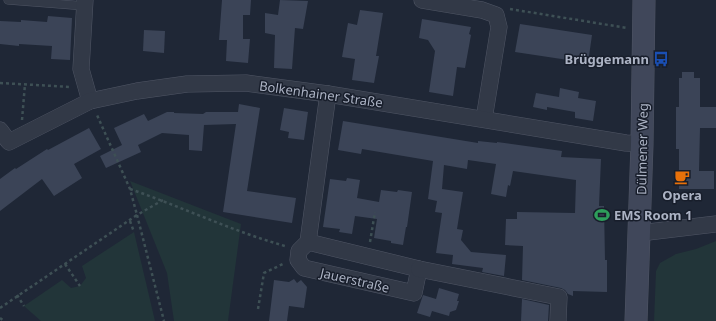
<svg xmlns="http://www.w3.org/2000/svg" width="716" height="321" viewBox="0 0 716 321" font-family="'Noto Sans',sans-serif">
	<rect width="100%" height="100%" fill="#1f2736"/>
	<g fill="#223539">
		<polygon points="130,181 241,224 228,321 174,321 167,273"/>
		<polygon points="134,232 155,321 41,321 24,306 62,280 71,288 80,286 86,278 82,266"/>
		<polygon points="716,241 716,321 654,321 656,271 660,263 676,254 696,249"/>
	</g>
	<g fill="#3b4457">
		<polygon points="222,0 251,0 250,15 243,15 243,39 250,39 248,63 226,61 227,40 219,40"/>
		<polygon points="280,0 308,1 303,29 295,28 292,69 274,68 275,35 265,33 265,13 278,15"/>
		<polygon points="360,10 383,13 376,56 379,56 374,83 352,80 355,59 342,57 348,23 357,25"/>
		<polygon points="48,16 72,18 70,60 51,59 52,46 19,44 19,46 0,44 0,21 21,22 21,20 47,22"/>
		<polygon points="422,19 471,27 469,34 471,35 465,68 457,67 453,96 429,92 435,51 428,40 419,38"/>
		<polygon points="520,24 592,35 588,63 515,52"/>
		<polygon points="144,30 165,31 164,53 143,51"/>
		<polygon points="682,72 694,72 694,78 700,78 700,107 716,107 716,128 700,128 699,171 714,171 714,189 679,189 679,149 676,149 676,107 679,107 679,78 682,78"/>
		<polygon points="560,88 579,92 578,98 596,101 593,121 575,118 575,112 547,107 547,110 533,107 536,93 559,97"/>
		<polygon points="239,104 260,108 247,191 296,198 292,223 223,212 236,124 204,125 202,151 189,150 189,135 162,133 138,145 141,152 106,168 100,156 122,145 114,128 144,114 148,121 167,112 174,112 174,113 203,114 206,112 238,112"/>
		<polygon points="284,108 308,112 304,140 288,138 289,132 280,130"/>
		<polygon points="343,121 478,143 478,141 497,143 497,142 562,151 561,157 601,159 599,206 604,206 605,260 607,260 607,292 573,291 573,296 568,294 565,290 561,288 522,280 523,246 505,245 506,219 517,219 517,212 575,213 576,180 513,171 510,186 508,185 506,197 491,194 496,164 468,160 467,169 444,165 442,189 463,192 457,229 463,230 461,240 471,252 506,255 504,276 482,272 483,268 452,264 453,255 436,253 442,213 435,212 437,201 428,199 433,161 362,149 361,154 338,150"/>
		<polygon points="89,128 101,149 74,164 82,178 54,196 42,179 0,211 0,179 15,168 16,169 47,149 48,150"/>
		<polygon points="347,178 360,180 357,198 379,202 381,190 397,192 398,190 412,192 407,227 406,227 403,245 391,243 391,241 374,238 377,219 355,216 352,234 339,232 340,229 323,227 330,179 346,181"/>
		<polygon points="294,279 297,283 301,280 307,287 304,308 289,306 287,321 269,321 274,280 289,282"/>
		<polygon points="439,288 459,294 457,301 459,301 456,310 450,312 449,316 432,311 430,317 417,313 423,295 436,299"/>
		<polygon points="522,299 549,305 548,321 521,321"/>
	</g>
	<g fill="none" stroke-linecap="round" stroke-linejoin="round">
		<g stroke="#505665" stroke-width="9">
			<polyline id="lane" points="8,0 85,6"/>
		</g>
		<g stroke="#505665" stroke-width="17">
			<g id="street">
				<polyline points="85,0 81,69 90,101"/>
				<polyline points="422,0 482,10 496,15 499,27 484,119"/>
				<polyline points="0,130 9,142 90,101 137,91 187,84 246,83 328,94 626,143 642,144"/>
				<polyline points="640,233 716,224"/>
				<polyline points="308,242 419,269 414,293 304,268 298,260 299,251 308,242 328,94"/>
				<polyline points="419,269 559,297 558,321"/>
			</g>
		</g>
		<g stroke="#505665" stroke-width="23">
			<polyline id="secondary" points="636,321 642,144 644,0"/>
		</g>
		<g stroke="#3e5055" stroke-width="2.5" stroke-dasharray="3 3" stroke-linecap="butt">
			<polyline points="510,9 627,28"/>
			<polyline points="0,83 71,87"/>
			<polyline points="22,120 25,84"/>
			<path d="M130,189c52,18 102,42 155,57"/>
			<polyline points="163,200 137,215 164,321"/>
			<polyline points="130,221 134,232"/>
			<polyline points="370,242 375,212"/>
			<polyline points="65,264 80,286"/>
			<polyline points="17,295 24,306"/>
			<polyline points="0,308 137,215 130,189 97,115"/>
			<polyline points="258,309 264,273 285,263"/>
			<polyline points="0,318 4,321"/>
		</g>
		<use href="#lane" stroke="#323947" stroke-width="8"/>
		<use href="#street" stroke="#323947" stroke-width="16"/>
		<use href="#secondary" stroke="#40475a" stroke-width="22"/>
	</g>
	<defs>
		<g id="bus-bare" transform="scale(1.2)"><path d="M-5-6H5V4H4V6H2V4H-2V6H-4V4H-5ZM-3.5-4V0h7V-4ZM-3.5 1.2v1.5H-2V1.2ZM2 1.2v1.5H3.5V1.2Z" fill="#1a4fb4" stroke="#181e2b" stroke-width="2.5" paint-order="stroke"/></g>
		<g id="cafe-bare" transform="scale(1.2)"><path d="M-5.5-4.5H6V0H3Q3 3.5 0 3.5H-2.5Q-5.5 3.5-5.5 0ZM3-3.2v2h1.7v-2ZM-6 4.5H4V6H-6Z" fill="#e8710a" stroke="#181e2b" stroke-width="2.5" paint-order="stroke"/></g>
		<g id="stadium-bare" transform="scale(1.2)"><path d="M0-5a6.5 5 0 1 0 0 10a6.5 5 0 1 0 0-10ZM-3.5-1.8h7v3.6h-7Z" fill="#2e9e5b" stroke="#181e2b" stroke-width="2.5" paint-order="stroke"/></g>
	</defs>
	<g fill-rule="evenodd">
		<use href="#bus-bare" x="661" y="59"/>
		<use href="#cafe-bare" x="682" y="177"/>
		<use href="#stadium-bare" x="602" y="215"/>
	</g>
	<g text-anchor="middle" dominant-baseline="central" stroke-width="3" stroke-linejoin="round" paint-order="stroke">
		<g font-size="13" font-weight="bold" fill="#acb3c4" stroke="#181e2b" text-anchor="end">
			<text x="649" y="59">Brüggemann</text>
			<text x="682" y="195" text-anchor="middle">Opera</text>
			<text x="614" y="215" text-anchor="start">EMS Room 1</text>
		</g>
		<g font-size="13" fill="#acb3c4" stroke="#181e2b">
			<text transform="translate(321 94) rotate(8)">Bolkenhainer Straße</text>
			<text transform="translate(642 149) rotate(-89)">Dülmener Weg</text>
			<text transform="translate(355 280) rotate(13)">Jauerstraße</text>
		</g>
	</g>
</svg>
